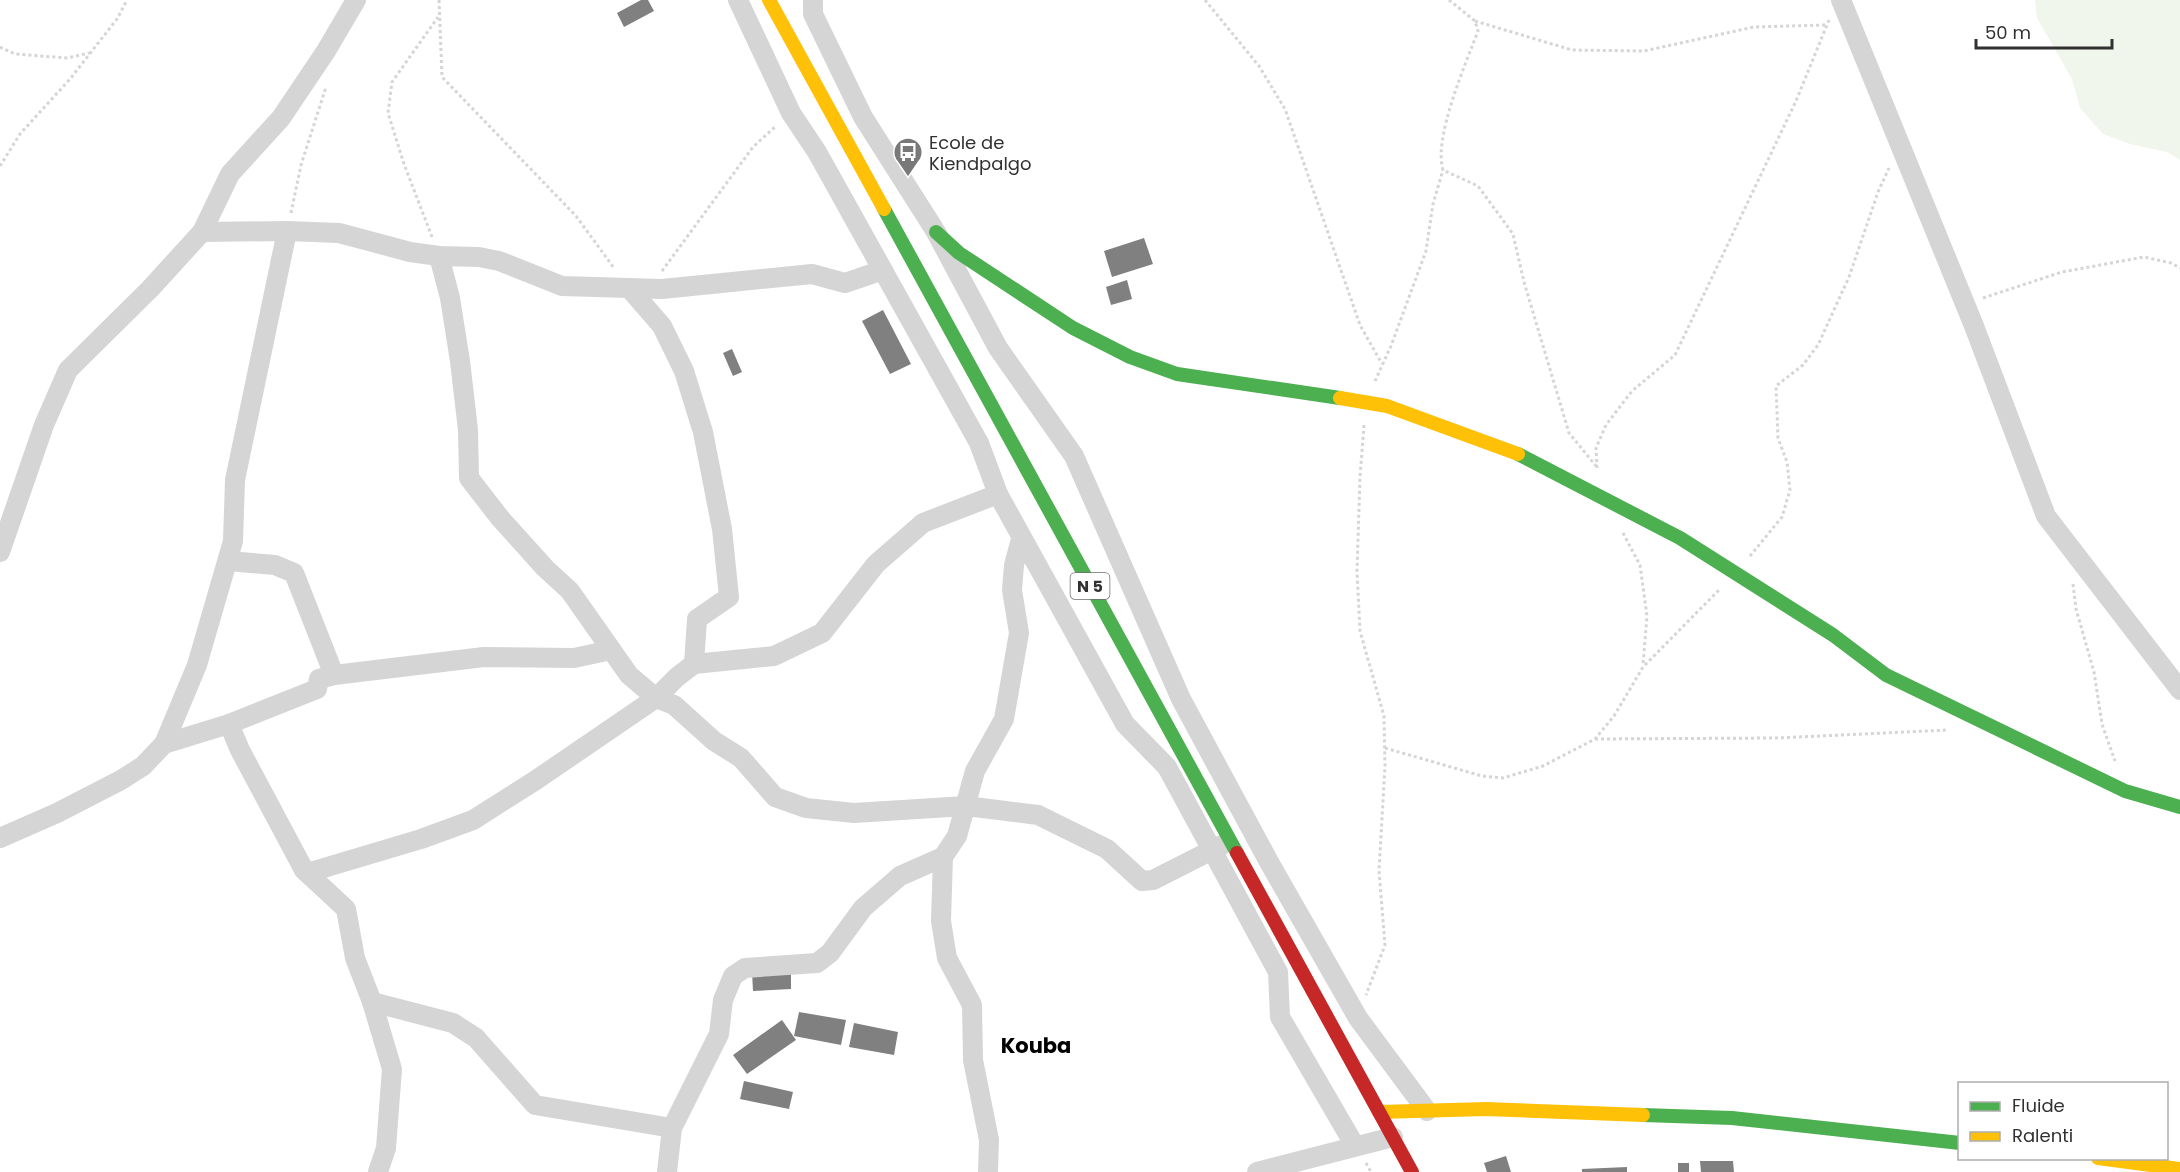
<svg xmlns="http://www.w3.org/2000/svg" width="2180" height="1172" viewBox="0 0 2180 1172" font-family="Poppins,sans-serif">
	<rect width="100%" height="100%" fill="#fff"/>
	<polygon fill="#f1f6ed" points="2035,0 2180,0 2180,160 2167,152 2130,144 2103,134 2080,108 2072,79 2037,18"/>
	<g fill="#808080">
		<polygon points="641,0 648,0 654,11 624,27 617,13"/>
		<polygon points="1144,238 1153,264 1112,277 1104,251"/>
		<polygon points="1127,280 1132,299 1111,305 1106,287"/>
		<polygon points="883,310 911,364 890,374 862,321"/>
		<polygon points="732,349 742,372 733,376 723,353"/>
		<polygon points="791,971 791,989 753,991 752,972"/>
		<polygon points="799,1012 846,1020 841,1045 794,1036"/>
		<polygon points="782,1020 796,1040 747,1074 733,1055"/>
		<polygon points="854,1023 898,1032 894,1055 849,1047"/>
		<polygon points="744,1081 793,1092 789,1109 740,1099"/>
		<polygon points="1506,1156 1511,1172 1487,1172 1484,1163"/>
		<polygon points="1700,1161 1733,1161 1734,1172 1701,1172"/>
		<rect x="1678" y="1163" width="11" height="9"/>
		<polygon points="1627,1167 1627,1172 1582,1172 1582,1169"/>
	</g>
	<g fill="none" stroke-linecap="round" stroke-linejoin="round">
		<g stroke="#d5d5d5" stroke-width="3" stroke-dasharray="3 3" stroke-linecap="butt">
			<polyline points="439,0 442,77 576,216 614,268"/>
			<polyline points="1205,0 1259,66 1285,109 1360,325 1382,364"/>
			<path d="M1449,0l26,21 3,10c-12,32 -45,107 -35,139l35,16 35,48 11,48 45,151 27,33"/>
			<polyline points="1475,21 1572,50 1644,51 1754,27 1826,25"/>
			<polyline points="0,47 15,54 67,58 89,53"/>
			<polyline points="0,166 20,134 70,79 117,19 127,0"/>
			<polyline points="291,213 301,165 326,87"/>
			<polyline points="432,237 404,164 388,113 392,82 438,17"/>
			<polyline points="662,271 753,147 776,126"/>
			<polyline points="1983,298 2062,272 2144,257 2171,263 2180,268"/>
			<polyline points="1375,381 1391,346 1426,251 1433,204 1443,170"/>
			<polyline points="1364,425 1360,477 1357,571 1360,631 1384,716 1385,766 1379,871 1385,945 1366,995"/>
			<polyline points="1597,468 1596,448 1606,425 1632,391 1675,355 1796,101 1829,20"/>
			<polyline points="1623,533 1640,565 1647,616 1643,665"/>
			<polyline points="1750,556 1782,517 1790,490 1787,462 1778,438 1776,386 1803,365 1818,345 1849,277 1878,192 1889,168"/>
			<polyline points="2073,584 2076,609 2094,672 2102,724 2115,761"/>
			<polyline points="1595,739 1777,738 1948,730"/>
			<polyline points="1385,748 1482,776 1503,778 1543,766 1595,739 1614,716 1643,667 1719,590"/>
			<polyline points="1366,1163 1371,1172"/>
		</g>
		<g stroke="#d5d5d5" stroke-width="20">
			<polyline points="738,0 791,113 817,152 979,443 998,494 1125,724 1167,767 1278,972 1280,1017 1355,1146"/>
			<polyline points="813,0 813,14 863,117 936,232 998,348 1074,456 1181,699 1269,862 1358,1018 1427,1111"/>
			<polyline points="1841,0 1974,326 2046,516 2180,690"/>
			<polyline points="202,232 230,174 281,118 326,51 356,0"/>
			<polyline points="439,256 450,298 460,361 468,430 469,478 500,518 545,568 570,591 629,675 656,698 674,705 714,741 741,758 775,797 806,808 854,813 966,806 1038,815 1107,849 1142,881 1153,880 1222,845"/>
			<polyline points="629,288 662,326 684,371 703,432 722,529 729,597 697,619 694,664"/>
			<polyline points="0,552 44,425 68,370 150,289 202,232 287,231 339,233 410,252 439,256 479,257 499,261 562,286 662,289 812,274 845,283 883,270"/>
			<polyline points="228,561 275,565 294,573 334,675"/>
			<polyline points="229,724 240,750 304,870 346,909 355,958 372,1002 392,1069 386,1148 378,1172"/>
			<polyline points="164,744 197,665 233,541 235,480 287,231"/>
			<polyline points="0,838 57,813 121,780 143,766 164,744 229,724 317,689 319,679 334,675 484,657 574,658 611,650"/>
			<polyline points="307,873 421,839 473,820 536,780 656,698 677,677 694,664 774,656 822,633 876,564 923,523 998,494"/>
			<polyline points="372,1002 453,1023 476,1038 535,1105 672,1128"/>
			<polyline points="667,1172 672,1128 719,1034 723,1000 733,976 745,968 817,963 830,953 863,908 900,876 943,857"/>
			<polyline points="988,1172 989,1140 973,1060 972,1005 947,958 941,921 943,857 957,836 975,771 1004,719 1019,633 1012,590 1014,565 1021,539"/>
			<polyline points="1257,1172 1393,1137"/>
		</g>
		<g stroke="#4caf50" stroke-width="14">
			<polyline points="884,209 1237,853"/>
			<polyline points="936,232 959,253 1073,328 1130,357 1177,374 1340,398"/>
			<polyline points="1518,454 1680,538 1833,635 1886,675 2125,791 2180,807"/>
			<polyline points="1643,1115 1732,1118 1960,1143"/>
		</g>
		<g stroke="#ffc107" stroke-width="14">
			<polyline points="769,0 884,209"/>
			<polyline points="1340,398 1387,406 1518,454"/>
			<polyline points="1379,1112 1486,1109 1643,1115"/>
			<polyline points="2098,1158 2180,1169"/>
		</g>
		<polyline stroke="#c62828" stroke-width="14" points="1237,853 1412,1172"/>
	</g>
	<defs>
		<g id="bus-pin" transform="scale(1.5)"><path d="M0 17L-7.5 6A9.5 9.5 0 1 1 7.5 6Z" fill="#797979" stroke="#fff"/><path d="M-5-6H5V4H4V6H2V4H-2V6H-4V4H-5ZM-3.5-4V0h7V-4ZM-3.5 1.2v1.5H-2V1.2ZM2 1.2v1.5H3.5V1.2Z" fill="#fff"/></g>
	</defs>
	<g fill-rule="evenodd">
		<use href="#bus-pin" x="908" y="152"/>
	</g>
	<g text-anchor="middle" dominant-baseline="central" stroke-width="6" stroke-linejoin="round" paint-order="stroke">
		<rect fill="#fff" stroke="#6f6f6f" stroke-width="1.5" x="1070.5" y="573" width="39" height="26" rx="4.5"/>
		<g font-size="16" font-weight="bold" fill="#313131">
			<text x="1090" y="586">N 5</text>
		</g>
		<g font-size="18" fill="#313131" stroke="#fff" text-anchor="start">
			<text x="929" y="142">Ecole de<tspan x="929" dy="21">Kiendpalgo</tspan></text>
		</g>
		<g font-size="21" font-weight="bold" fill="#000" stroke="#fff">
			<text x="1036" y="1045">Kouba</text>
		</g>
	</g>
	<rect x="1958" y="1082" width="210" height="78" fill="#ffffff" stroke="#adadad" stroke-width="1.5"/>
	<rect x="1970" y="1102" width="30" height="9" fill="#4caf50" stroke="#adadad" stroke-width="1.5"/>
	<text x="2012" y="1112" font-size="18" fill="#313131">Fluide</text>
	<rect x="1970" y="1132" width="30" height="9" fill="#ffc107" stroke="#adadad" stroke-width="1.5"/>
	<text x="2012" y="1142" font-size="18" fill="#313131">Ralenti</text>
	<path d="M1976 39v9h136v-9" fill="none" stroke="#313131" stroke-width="3"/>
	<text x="1985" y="39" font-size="18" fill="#313131" stroke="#ffffff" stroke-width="4.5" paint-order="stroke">50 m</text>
</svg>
